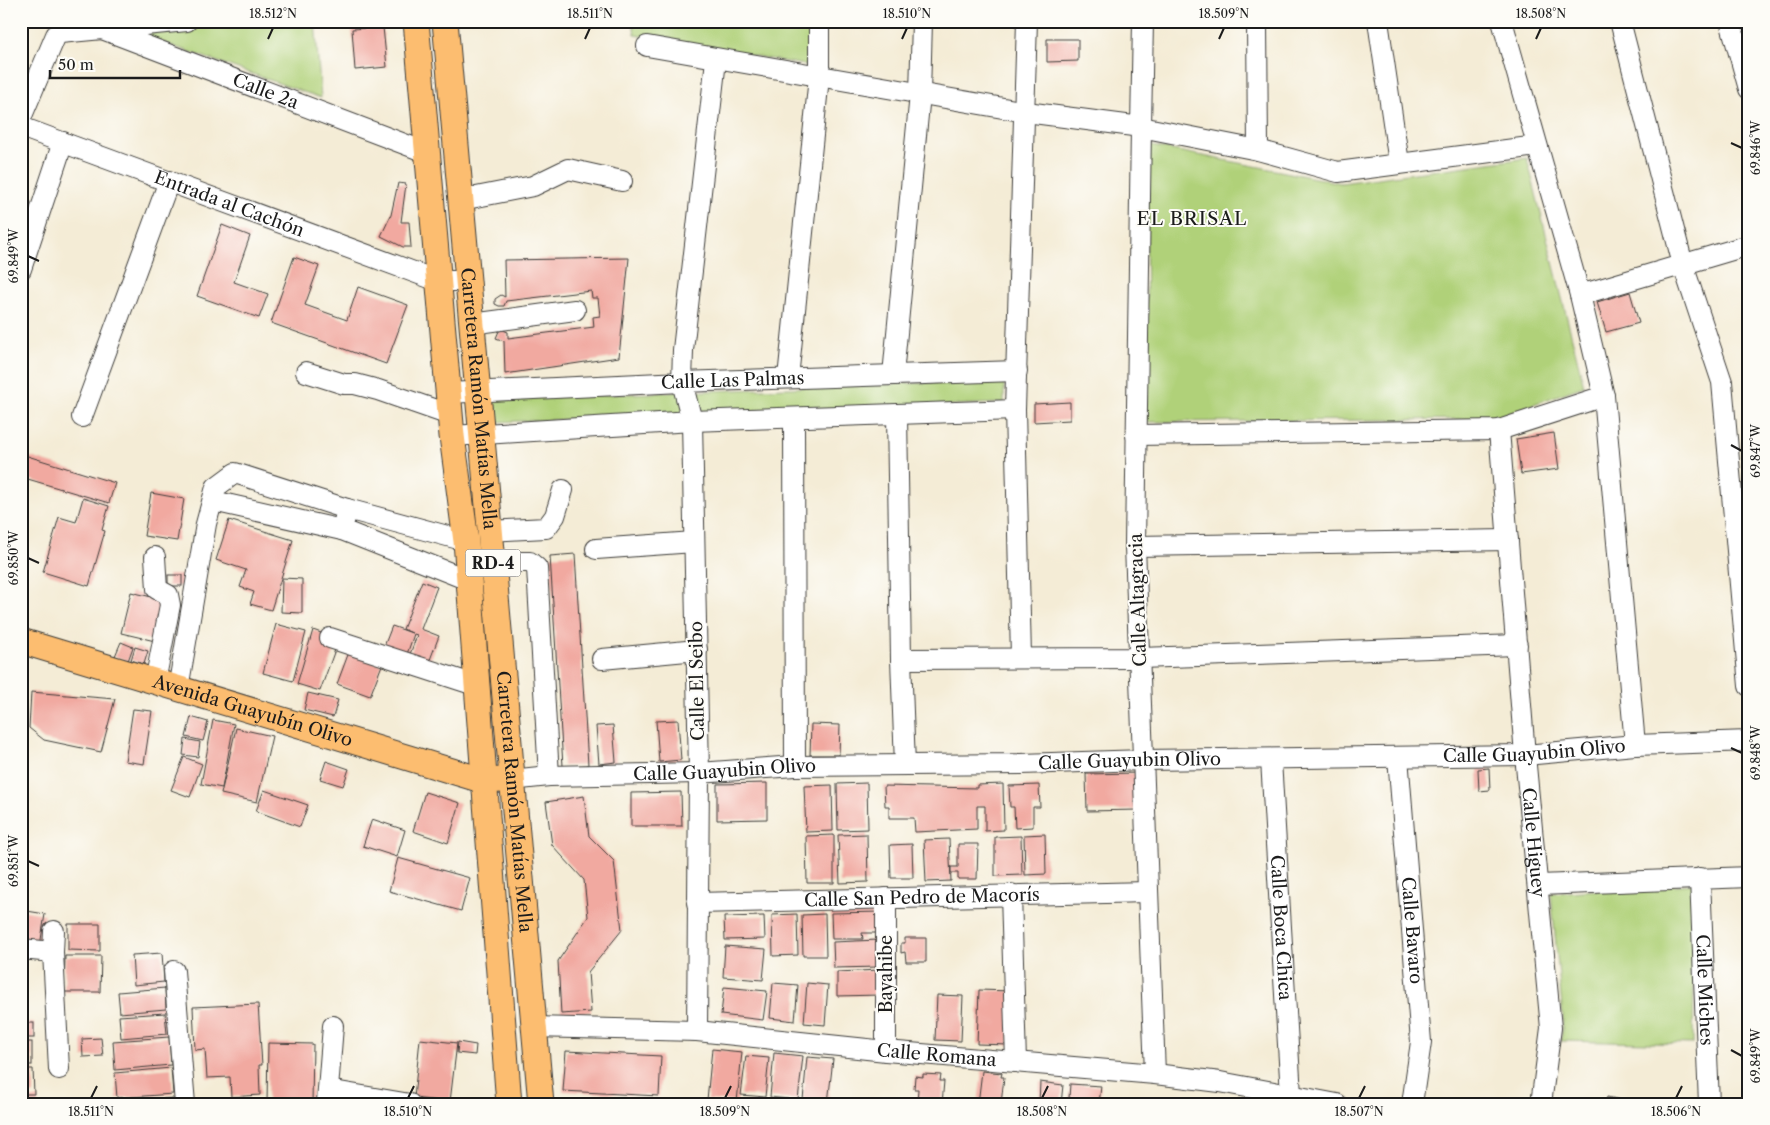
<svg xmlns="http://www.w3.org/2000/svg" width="1770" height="1125" viewBox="0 0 1770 1125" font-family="'Libre Caslon Text',serif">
	<rect width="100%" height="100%" fill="#fdfcf7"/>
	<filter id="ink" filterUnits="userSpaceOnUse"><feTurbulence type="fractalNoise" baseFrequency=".02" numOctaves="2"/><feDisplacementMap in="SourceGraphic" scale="10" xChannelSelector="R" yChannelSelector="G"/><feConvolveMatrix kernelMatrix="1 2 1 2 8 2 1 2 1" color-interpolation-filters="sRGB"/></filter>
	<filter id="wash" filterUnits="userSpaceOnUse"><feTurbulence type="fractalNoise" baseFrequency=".0096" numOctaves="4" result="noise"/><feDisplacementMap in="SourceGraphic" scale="20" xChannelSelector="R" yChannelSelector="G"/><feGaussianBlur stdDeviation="1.12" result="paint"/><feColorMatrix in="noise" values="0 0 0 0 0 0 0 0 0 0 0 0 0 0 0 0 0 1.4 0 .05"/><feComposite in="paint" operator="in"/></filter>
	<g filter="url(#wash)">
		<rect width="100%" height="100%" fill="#f4ecd6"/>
		<g fill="#b0d179" stroke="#66764a">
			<polygon points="270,21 315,21 321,98 133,32"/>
			<polygon points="633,21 810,21 810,66 635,35"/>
			<polygon points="1147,145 1341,183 1527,158 1584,386 1492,419 1146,422"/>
			<polygon points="1004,380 1004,403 496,422 492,399"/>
			<polygon points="1695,884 1693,1044 1561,1041 1563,1018 1551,893"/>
		</g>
		<g id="blocks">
			<g fill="#f1a9a0">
				<polygon points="383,27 387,67 355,70 352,29"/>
				<polygon points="1047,39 1078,39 1078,61 1047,62"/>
				<polygon points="398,183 406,184 401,222 409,222 411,247 403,247 381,236 391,215"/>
				<polygon points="222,225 250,236 234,282 268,294 259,318 197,296"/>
				<polygon points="294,257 319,266 305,305 347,320 358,287 408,305 386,364 271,323"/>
				<polygon points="629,258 619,357 505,374 504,341 496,338 499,331 503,330 508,332 508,338 594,327 593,317 600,316 598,298 592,298 591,291 506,301 504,306 499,306 495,304 495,299 501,295 505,297 504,260"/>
				<polygon points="1630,292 1639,323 1606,332 1597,302"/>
				<polygon points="1070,402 1070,420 1034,422 1034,404"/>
				<polygon points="1554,433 1559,469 1521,474 1516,439"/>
				<polygon points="21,454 115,483 109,503 21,477"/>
				<polygon points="151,493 184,499 177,541 144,536"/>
				<polygon points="83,498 109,506 102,530 105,531 89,586 43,572 59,517 76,522"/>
				<polygon points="229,520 293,540 271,610 250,604 254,592 240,587 246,570 216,560"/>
				<polygon points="575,554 588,765 563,766 550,556"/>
				<rect x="168" y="575" width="14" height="11"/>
				<polygon points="282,578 302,579 302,613 281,612"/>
				<polygon points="422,581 437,587 421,629 439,636 428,665 409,657 417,635 414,634 406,657 383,649 392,626 412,633 403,629"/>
				<polygon points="131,592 164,600 155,641 121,633"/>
				<polygon points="276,624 306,632 293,681 263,673"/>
				<polygon points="313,630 324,634 336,647 320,691 297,684"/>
				<polygon points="121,642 133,647 128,661 115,656"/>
				<polygon points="135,647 148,651 144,664 131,660"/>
				<polygon points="349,652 382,665 370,696 337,684"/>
				<polygon points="31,692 115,699 101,752 44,740 29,728"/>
				<polygon points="308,693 338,700 333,717 304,710"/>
				<polygon points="133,709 152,711 144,764 125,761"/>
				<polygon points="191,717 208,722 203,741 186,737"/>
				<polygon points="213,720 234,724 222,788 201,784"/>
				<polygon points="678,720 681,760 659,762 656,721"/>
				<polygon points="811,724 840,725 839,755 810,755"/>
				<polygon points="613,725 616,762 599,764 596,726"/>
				<polygon points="236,728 272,736 257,802 221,794"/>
				<polygon points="185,739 200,742 198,757 183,755"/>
				<polygon points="184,757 202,764 190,797 171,790"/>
				<polygon points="326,761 349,769 343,786 320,779"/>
				<polygon points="1489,768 1490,790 1479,791 1478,769"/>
				<polygon points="1138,773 1138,810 1087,811 1086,774"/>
				<polygon points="767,783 767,819 717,820 717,784"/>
				<polygon points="867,783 868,829 838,830 837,784"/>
				<polygon points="1003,784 1004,830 985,831 985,806 977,806 977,829 915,832 914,818 889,818 889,806 885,806 884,786 977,788 977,785"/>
				<polygon points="832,785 833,831 806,832 804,786"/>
				<polygon points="1039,785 1040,807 1033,807 1033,827 1015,828 1014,807 1010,807 1009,786"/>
				<polygon points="264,790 308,805 300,827 256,811"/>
				<polygon points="425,792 460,803 448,843 413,831"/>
				<polygon points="681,792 682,826 631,826 631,793"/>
				<polygon points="584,796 589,836 614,861 622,930 588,972 591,1012 561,1014 558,961 588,917 584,880 552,845 546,802"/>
				<polygon points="372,819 405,830 397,857 363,846"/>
				<polygon points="867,834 868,882 840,883 838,835"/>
				<polygon points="1045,834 1046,874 1025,875 1024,835"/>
				<polygon points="834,835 834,883 807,883 806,836"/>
				<polygon points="1021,836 1022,875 995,876 995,837"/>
				<polygon points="949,839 951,881 926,882 924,840"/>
				<polygon points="912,844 913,878 891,878 890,845"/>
				<polygon points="958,844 978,844 977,879 958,879 958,873 951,873 951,867 958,867"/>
				<polygon points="398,858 470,878 461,911 389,891"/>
				<polygon points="21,910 45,914 40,946 21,943"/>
				<polygon points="881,912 882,933 862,933 863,939 832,939 831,913"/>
				<polygon points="797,914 798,955 773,956 772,915"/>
				<polygon points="825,914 826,956 803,956 802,915"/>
				<polygon points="764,916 765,939 725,940 724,917"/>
				<polygon points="68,924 100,924 100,951 68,950"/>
				<polygon points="905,938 926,938 926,962 906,962 905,952 901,953 901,943 905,943"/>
				<polygon points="878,940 879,967 834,968 833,942"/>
				<polygon points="725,946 766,949 763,980 723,977"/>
				<polygon points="162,953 164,982 134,985 132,955"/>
				<polygon points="65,956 101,956 100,992 64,992"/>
				<polygon points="879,970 880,995 837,996 837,972"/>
				<polygon points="773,983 798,985 795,1021 770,1018"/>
				<polygon points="807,983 828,985 825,1025 804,1023"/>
				<polygon points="724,987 767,991 763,1020 721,1015"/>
				<polygon points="165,988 166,1009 120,1013 118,992"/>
				<polygon points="979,990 1011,991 1009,1045 977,1044"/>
				<polygon points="937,995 963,996 961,1041 935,1040"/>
				<polygon points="258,1004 262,1065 259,1065 260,1095 231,1097 230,1077 207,1078 205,1049 195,1050 193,1007"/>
				<polygon points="165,1013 167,1034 121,1038 119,1016"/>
				<rect x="21" y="1023" width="13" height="15"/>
				<polygon points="169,1037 171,1065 115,1070 113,1041"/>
				<polygon points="101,1038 103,1056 83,1057 82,1039"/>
				<polygon points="420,1039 457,1043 450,1102 414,1098"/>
				<rect x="21" y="1042" width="11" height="23"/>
				<polygon points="458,1042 476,1045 475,1055 457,1053"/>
				<polygon points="268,1043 313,1044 312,1104 267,1103"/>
				<polygon points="712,1049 742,1052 737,1102 707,1100"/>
				<polygon points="566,1051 661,1056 659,1096 563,1091"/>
				<polygon points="774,1053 803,1056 798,1100 770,1097"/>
				<polygon points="746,1056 769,1058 765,1097 741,1095"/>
				<polygon points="807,1057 833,1059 828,1103 803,1100"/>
				<polygon points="171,1068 173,1094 117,1098 115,1073"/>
				<polygon points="21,1069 33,1069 34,1094 21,1094"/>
				<polygon points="982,1071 1002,1073 1001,1077 1004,1077 1001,1104 978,1104"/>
				<polygon points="923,1074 941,1075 940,1081 944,1081 942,1104 917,1104 918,1089 914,1089 915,1076 923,1077"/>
				<polygon points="1040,1082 1063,1085 1061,1104 1039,1104"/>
				<polygon points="1070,1084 1101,1086 1099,1104 1071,1104 1071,1098 1069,1098"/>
				<polygon points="1607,1097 1638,1103 1638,1104 1605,1104"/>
				<rect x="21" y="1098" width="17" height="6"/>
				<polygon points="173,1098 173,1104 116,1104 116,1102"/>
			</g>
		</g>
	</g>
	<g filter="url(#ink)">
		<use href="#blocks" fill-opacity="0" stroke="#3c3b38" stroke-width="1"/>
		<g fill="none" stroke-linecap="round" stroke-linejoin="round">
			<g stroke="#3c3b38" stroke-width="22">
				<g id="minor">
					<polyline points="1257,21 1258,150"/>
					<polyline points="1378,21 1399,163"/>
					<polyline points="1502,21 1580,295 1604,396 1635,745"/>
					<polyline points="1620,21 1683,265 1722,382 1749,686"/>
					<polyline points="1730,21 1749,89"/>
					<path id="s1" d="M102,29l326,124"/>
					<polyline points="647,46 1026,112 1141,127 1143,21"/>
					<polyline points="21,118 56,35 60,33 187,21"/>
					<path id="s2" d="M21,127l417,154h31"/>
					<polyline points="461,200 533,186 568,169 622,181"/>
					<polyline points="21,269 63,142"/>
					<polyline points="1580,295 1749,245"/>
					<polyline points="472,324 575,310"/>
					<polyline points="306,372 344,384 355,384 378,390 450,415"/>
					<polyline points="893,375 920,94 922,21"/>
					<polyline points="788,378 819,77 819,21"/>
					<path id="s3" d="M448,393l234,-11 335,-11"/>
					<polyline points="897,415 901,659 905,765"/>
					<polyline points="82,417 169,181"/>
					<polyline points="794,418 795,766"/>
					<path id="s4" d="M1499,430l26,325 26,273 -10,76"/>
					<polyline points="1136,435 1499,430 1604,396"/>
					<polyline points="452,436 692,421 1015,410"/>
					<polyline points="213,501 342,530"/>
					<polyline points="347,509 342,530 468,580"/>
					<polyline points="490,531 546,528 555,516 563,490"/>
					<polyline points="1135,546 1508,540"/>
					<polyline points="596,549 694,542"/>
					<polyline points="493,562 530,562 537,568 549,776"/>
					<polyline points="330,638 475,685"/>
					<polyline points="1021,657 1015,410 1027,21"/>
					<polyline points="602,659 697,650"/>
					<polyline points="901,659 1140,658 1517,645"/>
					<polyline points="155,682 170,605 168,595 157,589 155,557"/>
					<polyline points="178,689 206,524 216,487 235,473 347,509 466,541"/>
					<path id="s5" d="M1398,757l23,285 -9,62"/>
					<path id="s6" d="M1271,760l20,335"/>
					<path id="s7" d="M511,780l38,-4 150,-3 96,-7 226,-2 123,-4 381,-5 110,-10 114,-4"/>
					<path id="s8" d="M1700,878l9,226"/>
					<polyline points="1539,885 1749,877"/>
					<polyline points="1011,894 1016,1062"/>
					<path id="s9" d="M697,903l451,-11"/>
					<polyline points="54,931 53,952 59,1069"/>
					<polyline points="21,949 53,952"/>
					<polyline points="174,971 185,1104"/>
					<path id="s10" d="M533,1027l164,4 189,20 269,23 65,8 117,22"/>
					<polyline points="697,1031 699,773 692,421 682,382 683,350 716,60"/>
					<polyline points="886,1051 886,898"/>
					<polyline points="1155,1074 1135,546 1141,127 1258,150 1338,172 1537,146"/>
					<polyline points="328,1090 410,1104"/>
					<polyline points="327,1102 333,1026"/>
				</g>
			</g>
			<g stroke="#3c3b38" stroke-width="27">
				<g id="major">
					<polyline points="416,21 452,436 466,541 509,1104"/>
					<path id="s11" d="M445,21l96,1083"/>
					<path id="s12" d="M21,641l464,140 16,-1"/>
				</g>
			</g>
			<use href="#minor" stroke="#fff" stroke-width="20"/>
			<use href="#major" stroke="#fcbd6f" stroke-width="25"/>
		</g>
	</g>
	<path fill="none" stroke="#1c1c1c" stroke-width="2" d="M268,39l5,-11M585,39l5,-11M902,39l5,-11M1219,39l5,-11M1536,39l5,-11M1731,143l11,5M28,256l11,5M1731,445l11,6M28,558l11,5M1731,748l11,5M28,861l11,5M1731,1050l11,6M91,1098l6,-12M408,1098l6,-12M725,1098l6,-12M1042,1098l6,-12M1359,1098l6,-12M1676,1098l6,-12"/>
	<g text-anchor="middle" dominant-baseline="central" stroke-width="4" stroke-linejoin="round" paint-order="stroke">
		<rect fill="#fdfcf7" stroke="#605f5e" stroke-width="1" x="465.5" y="549.5" width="55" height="27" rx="4"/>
		<g font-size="16" font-weight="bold" fill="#1c1c1c">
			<text x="493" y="563">RD-4</text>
		</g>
		<g font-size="18" fill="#1c1c1c" stroke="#fdfcf7">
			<text stroke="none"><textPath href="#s1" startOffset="175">Calle 2a</textPath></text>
			<text stroke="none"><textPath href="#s2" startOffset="222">Entrada al Cachón</textPath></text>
			<text stroke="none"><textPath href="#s3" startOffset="285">Calle Las Palmas</textPath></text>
			<text stroke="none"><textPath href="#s11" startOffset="379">Carretera Ramón Matías Mella</textPath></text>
			<text transform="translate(1138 600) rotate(-92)">Calle Altagracia</text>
			<text transform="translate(697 681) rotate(-91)">Calle El Seibo</text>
			<text stroke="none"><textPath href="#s12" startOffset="242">Avenida Guayubín Olivo</textPath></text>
			<text stroke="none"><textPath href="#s7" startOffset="1024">Calle Guayubin Olivo</textPath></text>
			<text stroke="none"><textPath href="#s7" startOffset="619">Calle Guayubin Olivo</textPath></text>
			<text stroke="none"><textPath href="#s7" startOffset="214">Calle Guayubin Olivo</textPath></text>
			<text stroke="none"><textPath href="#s11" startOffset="784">Carretera Ramón Matías Mella</textPath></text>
			<text stroke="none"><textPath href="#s4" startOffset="414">Calle Higuey</textPath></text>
			<text stroke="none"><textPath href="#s9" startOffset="225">Calle San Pedro de Macorís</textPath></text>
			<text stroke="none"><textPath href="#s6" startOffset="168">Calle Boca Chica</textPath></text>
			<text stroke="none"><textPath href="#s5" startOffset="174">Calle Bavaro</textPath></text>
			<text transform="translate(886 974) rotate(-90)">Bayahibe</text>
			<text stroke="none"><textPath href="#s8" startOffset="112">Calle Miches</textPath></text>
			<text stroke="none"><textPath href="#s10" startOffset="405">Calle Romana</textPath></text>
		</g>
		<g font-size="19" letter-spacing="1" fill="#1c1c1c" stroke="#fdfcf7">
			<text x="1192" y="218">EL BRISAL</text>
		</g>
	</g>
	<rect width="1770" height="1125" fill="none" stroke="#fdfcf7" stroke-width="55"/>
	<path d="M50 70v8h130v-8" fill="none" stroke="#1c1c1c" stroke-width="2.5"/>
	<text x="58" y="70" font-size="15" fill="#1c1c1c" stroke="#fdfcf7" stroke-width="4" paint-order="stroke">50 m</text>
	<rect x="28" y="28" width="1714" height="1070" fill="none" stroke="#1c1c1c" stroke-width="2"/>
	<g font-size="12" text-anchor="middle" fill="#1c1c1c">
		<text x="273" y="18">18.512°N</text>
		<text x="590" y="18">18.511°N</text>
		<text x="907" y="18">18.510°N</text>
		<text x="1224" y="18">18.509°N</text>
		<text x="1541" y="18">18.508°N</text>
		<text transform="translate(1756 148) rotate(-90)" y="4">69.846°W</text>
		<text transform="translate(14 256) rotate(-90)" y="4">69.849°W</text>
		<text transform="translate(1756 451) rotate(-90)" y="4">69.847°W</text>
		<text transform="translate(14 558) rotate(-90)" y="4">69.850°W</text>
		<text transform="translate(1756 753) rotate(-90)" y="4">69.848°W</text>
		<text transform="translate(14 861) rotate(-90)" y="4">69.851°W</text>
		<text transform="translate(1756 1056) rotate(-90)" y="4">69.849°W</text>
		<text x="91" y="1116">18.511°N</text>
		<text x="408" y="1116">18.510°N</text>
		<text x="725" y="1116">18.509°N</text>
		<text x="1042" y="1116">18.508°N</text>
		<text x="1359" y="1116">18.507°N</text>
		<text x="1676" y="1116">18.506°N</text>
	</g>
</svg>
